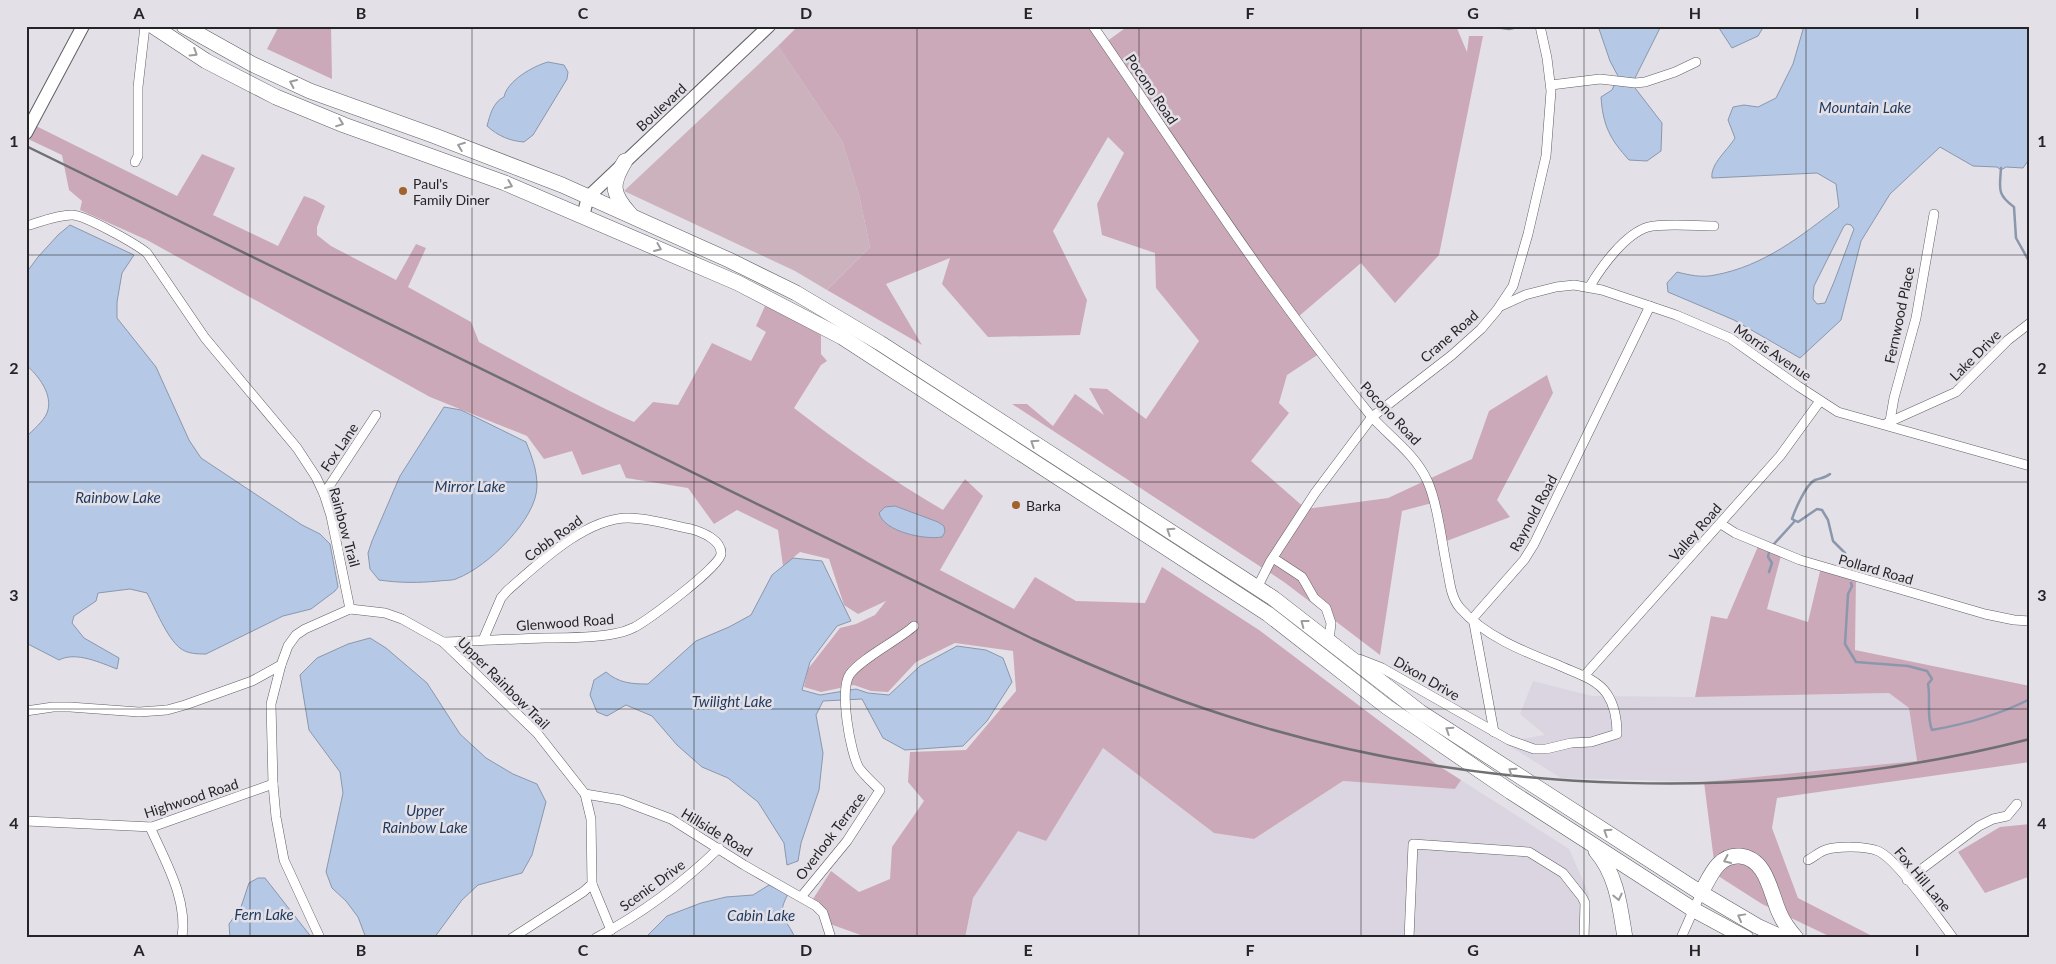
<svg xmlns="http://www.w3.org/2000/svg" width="2056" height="964" viewBox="0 0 2056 964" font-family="Lato,sans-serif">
	<rect width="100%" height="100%" fill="#e3e1e7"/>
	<g fill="#dad5e1">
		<polygon points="1533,681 1592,696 1695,697 1889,693 1909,708 1917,762 1704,782 1561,778 1503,742 1545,735 1520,714"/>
		<polygon points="1103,748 1214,833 1254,839 1343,781 1455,789 1461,780 1569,849 1589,894 1590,938 965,938 973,898 1018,830 1046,841"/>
	</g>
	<polygon fill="#cbb2bd" points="778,46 842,141 859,195 870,247 827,290 795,271 624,191"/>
	<g fill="#cca9b9">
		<polygon points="279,26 331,26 332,79 267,49"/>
		<polygon points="798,26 1095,26 1106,42 1128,26 1456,26 1467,52 1469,36 1483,36 1439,255 1395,303 1361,263 1298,317 1322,352 1287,375 1279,403 1289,413 1251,461 1306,509 1388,498 1472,459 1489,411 1547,375 1553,393 1497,500 1510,517 1444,542 1436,502 1402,511 1380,655 1284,582 1012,404 1027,404 1053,426 1075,394 1104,415 1089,388 1107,389 1146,419 1199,341 1156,288 1155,253 1102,235 1097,204 1124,153 1108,137 1053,231 1087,300 1080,335 988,337 942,284 950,258 886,284 922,345 827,290 870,247 859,195 842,141 778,46"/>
		<path d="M26,121l151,75 25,-42 33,14 -22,47 65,31 26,-50 11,4 10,6 -8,21v8l14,11 65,34 20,-36 10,4 -18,39 63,35 8,20c51,27 102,57 155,80l19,-20 25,3 34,-62 39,18 15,-29 -10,-6 9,-20 33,15 23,14v19l6,7 -6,4 -27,43c48,37 96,71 149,102l22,-31 18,17 -43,74 74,39 21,-32 41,24 69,2 17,-36 97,63 180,136 22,14 -6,9 -112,-8 -89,58 -40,-6 -111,-85 -57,93 -28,-10 -45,67 -8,40h-96l-39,-14 -17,-25 18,-28 28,21 31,-13 2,-32 32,-46 -16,-19 2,-30 56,-2 50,-59 -3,-40 -58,-8 -39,19 -28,30 -17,-1 -17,-6 -33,7 -17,-5 4,-18 32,-41 16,-4 19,-9 11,-14 -28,13 -14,-9 -15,-46 -29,-7 -17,14 -5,-36 -41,-20 -23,14 -26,-36 -62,-10 -6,-14 -38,11 -10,-24 -28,8 -17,-23 -97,-39 -283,-157 -67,-30 2,-9 -13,-11 -7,-35 -36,-17z"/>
		<polygon points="1759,544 1782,552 1767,609 1808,622 1821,567 1856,577 1855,650 2030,686 2030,762 1777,798 1772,828 1798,898 1876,938 1833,938 1762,904 1712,872 1715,869 1704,782 1917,761 1909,708 1889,693 1695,697 1711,616 1727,619"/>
		<polygon points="2030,824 2028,877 1985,893 1958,852 2000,827"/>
	</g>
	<g fill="#b5c8e5" stroke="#8a97ac" fill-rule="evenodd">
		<path d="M1598,26h63l-29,58 30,39 -1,28 -14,10 -18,-1c-19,-21 -26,-34 -28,-63l11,-7 6,-14 -8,-15z"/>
		<polygon points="1719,26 1764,26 1758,36 1732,48 1719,28"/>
		<path d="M1804,26h226v132l-7,10 -17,-1 -5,3 -4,-3 -24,-1 -33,-19 -50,47 -29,47 -20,79 -41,38 -66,-38 -66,-28 -1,-9 10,-11c12,3 25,6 38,3 49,-9 86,-39 124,-68l-3,-23 -19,-11 -105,5c-2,-14 16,-28 23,-40l-7,-18 5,-13 11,-2 14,2 18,-9 17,-34zM1847,224l4,1 3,4 -20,53 -9,21 -8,1 -4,-5 1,-13 30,-60z"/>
		<path d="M548,62l16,3 4,7 -1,7 -34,56 -9,7c-14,-1 -26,-6 -37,-16 3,-11 6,-24 17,-29 3,-16 29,-31 44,-35z"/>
		<path d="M70,225l64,30 -12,18 -5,29v16l39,49 33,73 12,18 101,67 18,9 10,10 8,43 -3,4 -24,18 -28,7 -77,38c-8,0 -19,0 -26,-6 -13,-10 -25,-40 -33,-55l-17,-4 -32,4 -2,8 -22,15 -2,7 12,15 35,20 -2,11c-16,-6 -41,-18 -58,-9l-33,-17v-206c7,-7 17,-15 21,-24 7,-18 -9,-38 -21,-48v-92l12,-16 20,-22z"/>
		<path d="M444,407l17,3 65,32c6,15 11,28 11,44 0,33 -50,81 -79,92 -5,3 -13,2 -19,3 -21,2 -39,2 -60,-1l-9,-11 -2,-16 4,-12 28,-65z"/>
		<path d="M895,506l43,16 6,4 1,6 -3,5c-17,3 -58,-5 -63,-24l6,-6z"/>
		<path d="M793,558l29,3 29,60 -14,5 -27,36 -8,28 18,5 36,-6 12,4 21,2 31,-29 37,-20 29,4 17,8 9,24 -25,39 -24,25 -58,4 -22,-12 -21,-39 -39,2 -7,14 7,38 -4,37 -18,53 -3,18 -11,4 -3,-22 -26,-41 -30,-24 -26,-11 -25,-22 -25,-29 -26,-11 -19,11 -10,-4 -7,-17 4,-15 12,-8c13,11 25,12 42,12l48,-43 33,-14 22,-12 21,-40z"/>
		<polygon points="370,638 386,648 427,683 460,734 486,758 513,774 537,784 546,802 532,855 522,873 478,885 462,900 434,938 366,938 358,917 346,901 332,888 326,872 343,793 340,772 309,730 300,675 317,658 348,644"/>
		<polygon points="258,878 265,878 312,938 230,938 229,924 241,907 249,883"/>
		<path d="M769,885l19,9c-13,24 -1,24 7,44h-150l22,-22 34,-13 25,-6 27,-2z"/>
	</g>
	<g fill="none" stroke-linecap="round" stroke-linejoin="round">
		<g stroke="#8a97ac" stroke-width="2.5">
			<polyline points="1489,26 1509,29 1522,26"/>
			<path d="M2001,168c-1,20 -5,26 13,39l2,31 14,25"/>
			<path d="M1830,474c-5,4 -9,4 -15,6 -9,4 -20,30 -23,39l6,3 19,-13 5,1 6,10 5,21 12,12 3,15"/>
			<polyline points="1773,545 1794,522"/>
			<polyline points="1769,552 1768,557 1772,563 1769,572"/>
			<path d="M1851,583l1,3 -4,8 -3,50 11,18 52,4 19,5 5,8 -4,5c3,15 -2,32 4,46 34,-6 67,-15 98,-31"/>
		</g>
		<g stroke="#615f64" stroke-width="10">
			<g id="street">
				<path d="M1093,26c91,132 177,267 279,391 19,21 42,36 55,63 11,24 15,65 21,93 2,12 4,26 12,35 24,28 65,44 98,57 17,8 38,13 49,29 8,12 10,26 10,40l-26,8 -20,1 -25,6h-12l-25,-9 -127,-72 -23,-9"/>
				<polyline points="1551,85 1600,79 1635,83 1645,82 1675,72 1696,62"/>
				<polyline points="135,162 138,156 138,87 145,26"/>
				<path d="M26,226c15,-4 30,-11 46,-11 13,0 64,29 75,38l58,85 92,110 19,29 8,17 7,22 19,93"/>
				<path d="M1590,286c12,-20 35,-52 58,-59 16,-4 49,-1 66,-1"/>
				<polyline points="1501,306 1525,295 1556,287 1574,285 1602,290 1676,315 1730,338 1798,386 1838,412 2030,466"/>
				<polyline points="1890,421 1894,398 1916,318 1934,214"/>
				<polyline points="1887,423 1956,392 2008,340 2030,323"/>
				<polyline points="324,494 376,415"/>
				<polyline points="1721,524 1735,533 1800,560 1985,614 2014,620 2030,621"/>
				<polyline points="1273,558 1302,577 1314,598 1326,608 1331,623 1329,641"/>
				<polyline points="1257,588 1270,562 1315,493 1372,417 1452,355 1481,329 1497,310 1513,286 1528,234 1546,156 1551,91 1547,58 1540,26"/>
				<polyline points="350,609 385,613 402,619 443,642 537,733 585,794 591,819 592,884 583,892 512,938"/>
				<path d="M443,642c34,-1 68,-3 102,-4 23,0 46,0 68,-4 7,-1 16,-4 22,-7 14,-8 85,-60 86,-73 1,-14 -19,-22 -30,-25 -20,-4 -42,-11 -63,-11 -43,0 -90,46 -121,73l-6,7 -18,42"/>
				<polyline points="281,665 271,704 273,784 276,817 284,860 320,938"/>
				<polyline points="1584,676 1780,456 1820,401"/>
				<polyline points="26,711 53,707 70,707 139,712 167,710 185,705 252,681 281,665 288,646 296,635 305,629 350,609"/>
				<polyline points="1494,732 1473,618 1524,560 1534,544 1650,306"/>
				<polyline points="585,794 621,800 671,819 744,865 816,906 823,913 831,938"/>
				<polyline points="26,821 152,827 273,784"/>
				<path d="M150,827c15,34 38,72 32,111"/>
				<path d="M1808,860c6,-3 11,-8 17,-10 12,-4 41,-4 53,1 19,8 61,68 75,87"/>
				<polyline points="1907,880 1979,826 1993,819 2007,816 2017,804"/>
				<polyline points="592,884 611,930"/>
				<path d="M801,897l46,-56 33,-51c-7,-7 -15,-14 -21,-22 -9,-16 -20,-79 -9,-94 12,-16 47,-33 64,-48"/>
				<path d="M596,938c45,-24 86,-54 123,-90"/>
				<polyline points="1409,938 1413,844 1529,852 1563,873 1582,897 1585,903 1584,938"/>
				<polyline points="1681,938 1701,893"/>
			</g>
		</g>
		<g stroke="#615f64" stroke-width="14">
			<g id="secondary">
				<polyline points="26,133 83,26"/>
				<polyline points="583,216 588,197 769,26"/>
			</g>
		</g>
		<g stroke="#615f64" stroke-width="16">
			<g id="highway">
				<polyline points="153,26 206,61 276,97 344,125 505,183 738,283 842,337 1268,614 1387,707 1511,792 1694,910 1746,938"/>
				<polyline points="184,26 252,64 310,91 435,136 562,185 729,260 796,293 880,343 1273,598 1420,712 1701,893 1757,926 1783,938"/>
				<path d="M625,161c-14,23 -14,32 5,53"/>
				<path d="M1596,851c21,24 24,56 29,87"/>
				<path d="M1701,893c9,-16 17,-39 39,-37 27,3 30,36 39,56 4,10 10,18 17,26"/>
			</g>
		</g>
		<use href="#street" stroke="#fff" stroke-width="9"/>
		<use href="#secondary" stroke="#fff" stroke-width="12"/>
		<use href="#highway" stroke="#fff" stroke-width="15"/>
		<path stroke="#706f72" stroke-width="2.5" d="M26,146l1007,493c63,29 125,55 191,76 254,83 547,90 806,24"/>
	</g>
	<defs><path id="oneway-chevron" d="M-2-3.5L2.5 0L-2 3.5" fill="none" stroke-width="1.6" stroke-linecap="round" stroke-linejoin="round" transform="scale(1.25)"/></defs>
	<g stroke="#9d9c9d">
		<use href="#oneway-chevron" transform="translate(194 53) rotate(32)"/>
		<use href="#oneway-chevron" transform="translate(293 83) rotate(-156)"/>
		<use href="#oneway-chevron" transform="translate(340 123) rotate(21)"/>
		<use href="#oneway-chevron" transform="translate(461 146) rotate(-159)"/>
		<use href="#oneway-chevron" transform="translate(509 185) rotate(23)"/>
		<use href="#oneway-chevron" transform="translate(658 248) rotate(23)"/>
		<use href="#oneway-chevron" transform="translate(1034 443) rotate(-147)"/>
		<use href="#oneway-chevron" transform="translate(1170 531) rotate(-147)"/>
		<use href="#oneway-chevron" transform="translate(1304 623) rotate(-143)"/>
		<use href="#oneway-chevron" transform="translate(1449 730) rotate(-147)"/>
		<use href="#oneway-chevron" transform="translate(1512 771) rotate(-147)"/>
		<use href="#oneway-chevron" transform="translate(1607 832) rotate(-147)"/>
		<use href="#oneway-chevron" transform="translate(1727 860) rotate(156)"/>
		<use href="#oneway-chevron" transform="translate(1618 897) rotate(77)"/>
		<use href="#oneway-chevron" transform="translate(1741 917) rotate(-151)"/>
	</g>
	<path fill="none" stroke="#252426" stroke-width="1" stroke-opacity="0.55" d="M250,26v912M472,26v912M694,26v912M917,26v912M1139,26v912M1361,26v912M1584,26v912M1806,26v912M26,255h2004M26,482h2004M26,709h2004"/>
	<g fill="#a2622c" stroke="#e3e1e7" stroke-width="2">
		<circle cx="403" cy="191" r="5"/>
		<circle cx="1016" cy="505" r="5"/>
	</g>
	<g text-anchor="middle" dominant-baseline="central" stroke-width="5" stroke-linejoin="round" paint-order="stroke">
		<g font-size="14" fill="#252426" stroke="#e3e1e7">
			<text transform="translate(1152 89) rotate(56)">Pocono Road</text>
			<text transform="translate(661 107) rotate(-43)">Boulevard</text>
			<text transform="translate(1899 315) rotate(-78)">Fernwood Place</text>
			<text transform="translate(1449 336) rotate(-41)">Crane Road</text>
			<text transform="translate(1773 352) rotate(34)">Morris Avenue</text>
			<text transform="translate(1975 355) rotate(-45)">Lake Drive</text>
			<text transform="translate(1391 413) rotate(47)">Pocono Road</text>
			<text transform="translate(339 447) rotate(-56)">Fox Lane</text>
			<text transform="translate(1533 513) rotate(-62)">Raynold Road</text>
			<text transform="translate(345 527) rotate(75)">Rainbow Trail</text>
			<text transform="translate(1695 532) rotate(-49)">Valley Road</text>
			<text transform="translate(553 538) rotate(-36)">Cobb Road</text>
			<text transform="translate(1876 569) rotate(16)">Pollard Road</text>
			<text transform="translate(565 622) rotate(-4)">Glenwood Road</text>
			<text transform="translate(1427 678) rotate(30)">Dixon Drive</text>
			<text transform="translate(504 683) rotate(45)">Upper Rainbow Trail</text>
			<text transform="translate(191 798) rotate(-18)">Highwood Road</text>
			<text transform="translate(717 832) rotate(31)">Hillside Road</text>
			<text transform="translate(830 836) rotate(-53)">Overlook Terrace</text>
			<text transform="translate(1923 879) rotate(50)">Fox Hill Lane</text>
			<text transform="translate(652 885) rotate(-36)">Scenic Drive</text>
		</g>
		<g font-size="14" fill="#252426" stroke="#e3e1e7" text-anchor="start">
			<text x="413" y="183">Paul's<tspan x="413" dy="16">Family Diner</tspan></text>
			<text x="1026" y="505">Barka</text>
		</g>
		<g font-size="15" font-style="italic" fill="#1e385e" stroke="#e3e1e7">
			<text x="1865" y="107">Mountain Lake</text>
			<text x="470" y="486">Mirror Lake</text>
			<text x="118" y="497">Rainbow Lake</text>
			<text x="732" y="701">Twilight Lake</text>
			<text x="425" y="810">Upper<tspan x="425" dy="17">Rainbow Lake</tspan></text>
			<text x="264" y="914">Fern Lake</text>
			<text x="761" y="915">Cabin Lake</text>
		</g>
	</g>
	<rect width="2056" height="964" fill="none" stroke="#e3e1e7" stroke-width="55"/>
	<rect x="28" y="28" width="2000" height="908" fill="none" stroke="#252426" stroke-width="2"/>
	<g font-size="16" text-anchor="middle" font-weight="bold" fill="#252426">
		<text x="139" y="19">A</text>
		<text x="361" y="19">B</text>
		<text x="583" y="19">C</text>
		<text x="806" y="19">D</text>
		<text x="1028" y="19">E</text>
		<text x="1250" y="19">F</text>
		<text x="1473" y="19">G</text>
		<text x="1695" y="19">H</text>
		<text x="1917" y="19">I</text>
		<text x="14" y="147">1</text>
		<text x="2042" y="147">1</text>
		<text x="14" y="374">2</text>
		<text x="2042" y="374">2</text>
		<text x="14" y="601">3</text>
		<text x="2042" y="601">3</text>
		<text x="14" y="829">4</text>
		<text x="2042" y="829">4</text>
		<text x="139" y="956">A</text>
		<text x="361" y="956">B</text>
		<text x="583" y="956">C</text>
		<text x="806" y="956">D</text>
		<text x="1028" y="956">E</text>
		<text x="1250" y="956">F</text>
		<text x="1473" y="956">G</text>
		<text x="1695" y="956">H</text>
		<text x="1917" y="956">I</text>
	</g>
</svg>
